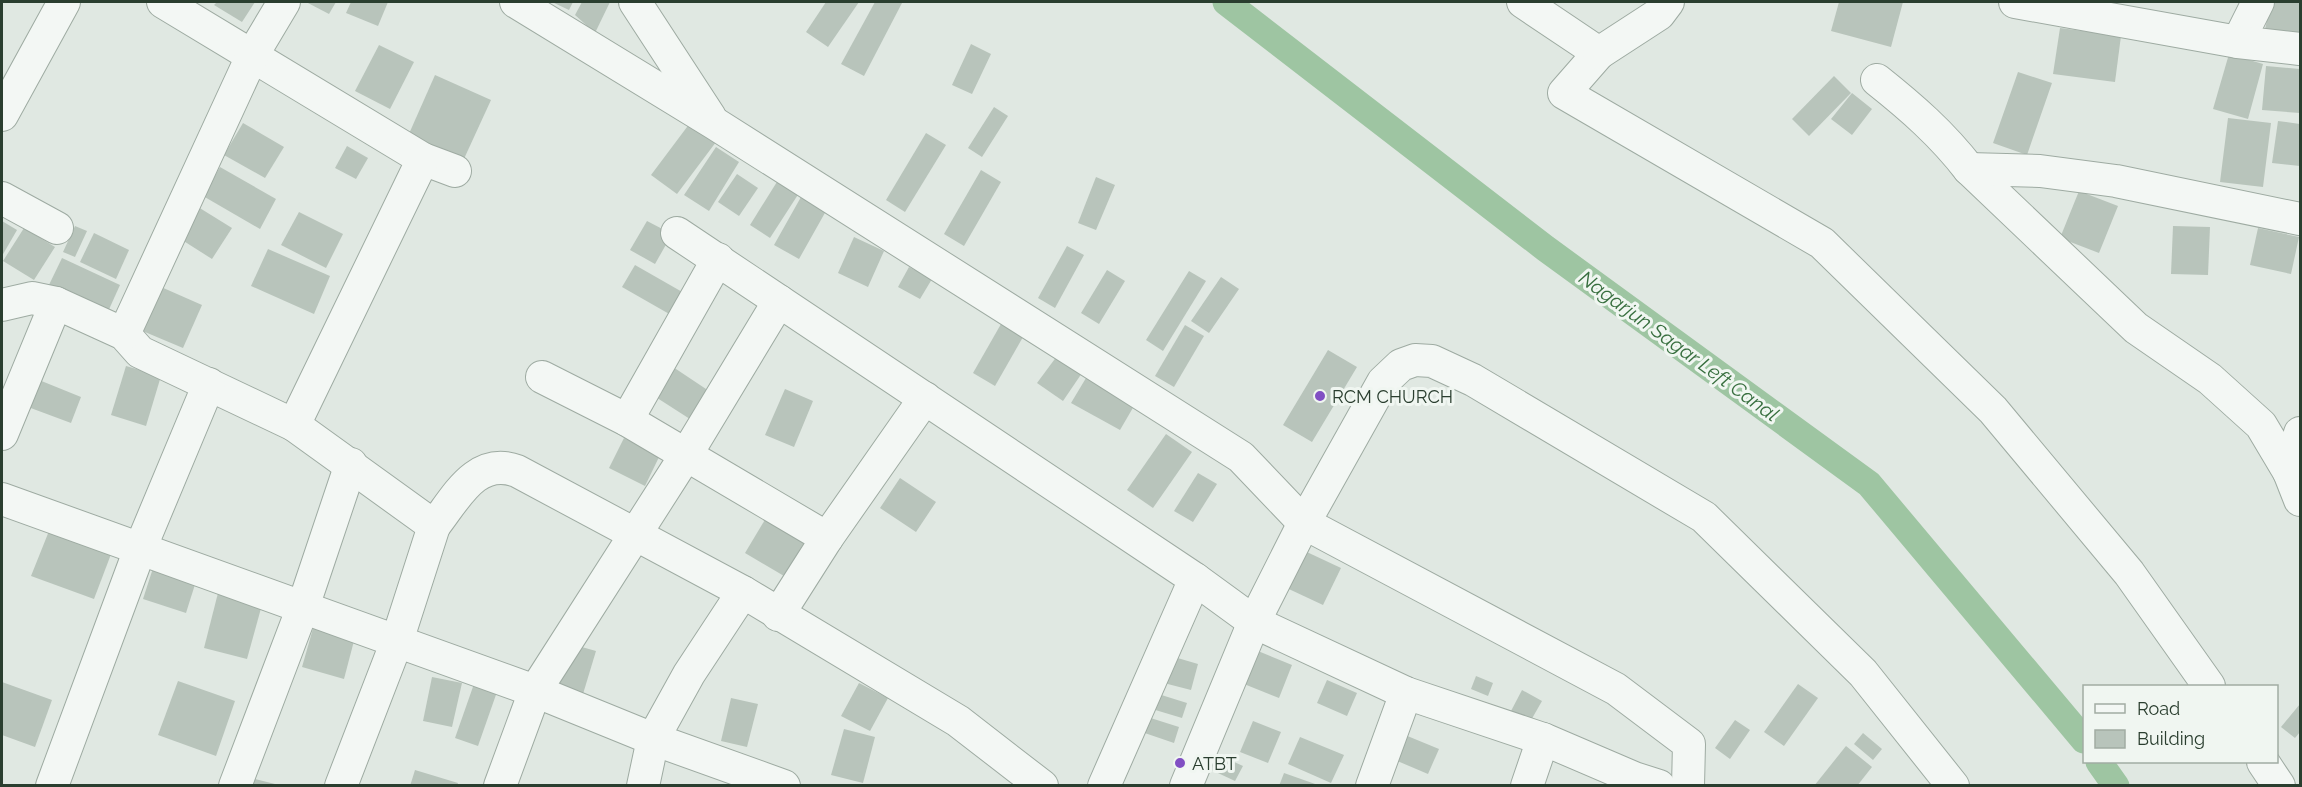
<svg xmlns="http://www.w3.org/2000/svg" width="2302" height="787" viewBox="0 0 2302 787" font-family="Raleway,sans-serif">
	<rect width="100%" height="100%" fill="#e0e8e2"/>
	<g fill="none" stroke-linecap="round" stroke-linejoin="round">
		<g stroke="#9ec5a2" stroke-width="27">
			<polyline points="1226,2 1545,248 1869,484 2084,740"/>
			<polyline points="2099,762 2116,786"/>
		</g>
	</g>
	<g fill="#b8c4bb">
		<polygon points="217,2 255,2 242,22 214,5"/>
		<polygon points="306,2 336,2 329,14"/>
		<polygon points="351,2 388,2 378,26 346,13"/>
		<polygon points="552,2 573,2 569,10"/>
		<polygon points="582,2 610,2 595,33 575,15"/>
		<polygon points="826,2 859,2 828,47 806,32"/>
		<polygon points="875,2 902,3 864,76 841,64"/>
		<polygon points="1839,2 1903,2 1891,47 1831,31"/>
		<polygon points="2271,2 2300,2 2300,41 2264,34"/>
		<polygon points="2060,28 2121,36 2115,82 2053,74"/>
		<polygon points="971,44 991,54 972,94 952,85"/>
		<polygon points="379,45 414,62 390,109 355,91"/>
		<polygon points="2229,54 2263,64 2248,119 2213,109"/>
		<polygon points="2266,66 2300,69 2300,113 2262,110"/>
		<polygon points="2018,72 2052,83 2027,155 1993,143"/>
		<polygon points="435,75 491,100 463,161 408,136"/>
		<polygon points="1834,76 1851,93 1809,136 1792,119"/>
		<polygon points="1852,93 1872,109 1852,135 1831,119"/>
		<polygon points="994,107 1008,116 982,157 968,148"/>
		<polygon points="2228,118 2271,123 2263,187 2220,182"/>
		<polygon points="693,119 719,138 677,194 651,175"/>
		<polygon points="2278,121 2300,124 2300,166 2272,163"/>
		<polygon points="243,123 284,147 265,178 224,155"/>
		<polygon points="926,133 946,145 905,212 886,200"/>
		<polygon points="347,146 368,158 356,179 335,168"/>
		<polygon points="716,147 739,162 709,211 684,195"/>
		<polygon points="220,167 276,199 260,229 203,196"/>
		<polygon points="981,170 1001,182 964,246 944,234"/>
		<polygon points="737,174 758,188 739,216 718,202"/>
		<polygon points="780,177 801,190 770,238 750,225"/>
		<polygon points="1096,177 1115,185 1096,230 1078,223"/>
		<polygon points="2079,191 2118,206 2099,253 2060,238"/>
		<polygon points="801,197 826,211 799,259 774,245"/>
		<polygon points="190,202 232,228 212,259 171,233"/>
		<polygon points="299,212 343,234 326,268 281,245"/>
		<polygon points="2,221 17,230 2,256"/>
		<polygon points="647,221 672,234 655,264 630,250"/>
		<polygon points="75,226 87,231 75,257 63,252"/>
		<polygon points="2173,226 2210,227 2208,275 2171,274"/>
		<polygon points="24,228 55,247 34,280 3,261"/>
		<polygon points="2258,228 2299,237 2291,274 2250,265"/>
		<polygon points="94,233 129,250 116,279 80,262"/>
		<polygon points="854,237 884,251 868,287 838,273"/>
		<polygon points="1067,246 1084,255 1055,308 1038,298"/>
		<polygon points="268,249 330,276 314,314 251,286"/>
		<polygon points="62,258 120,285 106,316 47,289"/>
		<polygon points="635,265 691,297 678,319 622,287"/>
		<polygon points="909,267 932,279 920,299 898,287"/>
		<polygon points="1107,270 1125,281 1099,324 1081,313"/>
		<polygon points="1189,271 1206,281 1163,351 1146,340"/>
		<polygon points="1221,277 1239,289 1209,333 1191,321"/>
		<polygon points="152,283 202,305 183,348 133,327"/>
		<polygon points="1001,324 1023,337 995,386 973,373"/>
		<polygon points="1185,325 1204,336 1174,387 1155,376"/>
		<polygon points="1328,350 1357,367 1312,442 1283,425"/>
		<polygon points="1057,356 1082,373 1063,401 1037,383"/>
		<polygon points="670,365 712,393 693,421 651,394"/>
		<polygon points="126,366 161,376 146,426 111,415"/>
		<polygon points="1086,378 1134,406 1120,430 1071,403"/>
		<polygon points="39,380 81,397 71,423 28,407"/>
		<polygon points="785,389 813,401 794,447 765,435"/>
		<polygon points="1166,434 1192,452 1153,508 1127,490"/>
		<polygon points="624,438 660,455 645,486 609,468"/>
		<polygon points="1198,473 1217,484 1193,522 1174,511"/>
		<polygon points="900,478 936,502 916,532 880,508"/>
		<polygon points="769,513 808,536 784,576 745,553"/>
		<polygon points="51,526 113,549 94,599 31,576"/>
		<polygon points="1294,546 1341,568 1323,605 1276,583"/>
		<polygon points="154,565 197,578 186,613 143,599"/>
		<polygon points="219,589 263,601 247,659 204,648"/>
		<polygon points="314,625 355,637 344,679 302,667"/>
		<polygon points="571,644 596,651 583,694 558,687"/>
		<polygon points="1258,651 1292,665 1279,698 1244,684"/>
		<polygon points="1164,654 1198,664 1191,690 1156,681"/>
		<polygon points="1476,676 1493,683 1488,696 1471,689"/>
		<polygon points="432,677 462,683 452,727 423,721"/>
		<polygon points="1327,680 1357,693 1347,716 1317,703"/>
		<polygon points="178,681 235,701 216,756 158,735"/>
		<polygon points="475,681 498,689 478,746 455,738"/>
		<polygon points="2,682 52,700 35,747 2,735"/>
		<polygon points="859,683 888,698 870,731 841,716"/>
		<polygon points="1798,684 1818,698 1784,746 1764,732"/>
		<polygon points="1522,690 1542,701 1530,722 1511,711"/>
		<polygon points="1155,693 1187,703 1182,718 1142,706"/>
		<polygon points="731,698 758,704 747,747 721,741"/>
		<polygon points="2300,704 2300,732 2295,738 2281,727"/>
		<polygon points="1138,714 1179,727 1174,743 1133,729"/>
		<polygon points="1735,720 1750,730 1730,759 1715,748"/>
		<polygon points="1253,721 1281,732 1268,763 1240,752"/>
		<polygon points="844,729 875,737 863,783 831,775"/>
		<polygon points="1863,733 1882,749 1873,760 1854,744"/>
		<polygon points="1405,735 1439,749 1428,774 1395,760"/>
		<polygon points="1300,737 1344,755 1331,783 1288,764"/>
		<polygon points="1846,746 1872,767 1857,786 1814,786"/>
		<polygon points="1210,751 1243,766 1235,781 1203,766"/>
		<polygon points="415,770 458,783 457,786 410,786"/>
		<polygon points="1284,773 1318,785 1318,786 1279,786"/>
		<polygon points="247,777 279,785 279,786 245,786"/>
	</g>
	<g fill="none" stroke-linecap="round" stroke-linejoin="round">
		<g stroke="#9eaba2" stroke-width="34">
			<g id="minor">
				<polyline points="163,2 423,159 455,171"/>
				<polyline points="516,2 714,123 1241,457 1304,523 1616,689 1689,744 1688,786"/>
				<polyline points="635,2 710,117"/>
				<polyline points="1523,2 1599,53 1564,93 1822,243 1993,410 2129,573 2209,686"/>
				<polyline points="2015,2 2238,42 2258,2"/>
				<polyline points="2238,42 2300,49"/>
				<polyline points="1599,53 1659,14 1668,2"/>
				<path d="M1877,80c34,27 65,54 92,89l167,159 74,51 51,46 28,47 11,-39"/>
				<polyline points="2,115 64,2"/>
				<polyline points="1969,169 2040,171 2116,181 2300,219"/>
				<polyline points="2,198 57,228"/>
				<polyline points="677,233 1195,579 1254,622 1406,693 1543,739 1634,778 1659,786"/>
				<polyline points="2,305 32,298 56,303 124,334 140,352 294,425 423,159"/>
				<polyline points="124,334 253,54 284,2"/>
				<polyline points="542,377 627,420 827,538"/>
				<polyline points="627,420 718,259"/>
				<path d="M294,425l140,101c22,-28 42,-70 83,-55l226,121 215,129 84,65"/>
				<polyline points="2,434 56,303"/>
				<polyline points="2300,471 2289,472 2300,500"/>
				<polyline points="2,499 535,691 653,739 784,786"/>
				<polyline points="778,615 827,538 925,398"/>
				<polyline points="2263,762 2279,786"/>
				<polyline points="52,786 140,549 209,384"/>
				<polyline points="235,786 303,607 351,464"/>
				<polyline points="341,786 397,641 434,526"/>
				<polyline points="500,786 535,691 686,455 779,301"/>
				<polyline points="643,786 653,739 689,674 743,592"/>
				<polyline points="1104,786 1195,579"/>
				<polyline points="1186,786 1254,622 1304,523 1383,382 1401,365 1415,360 1432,361 1473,380 1704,517 1863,673 1953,786"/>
				<polyline points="1372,786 1406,693"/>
				<polyline points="1527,786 1543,739"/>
			</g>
		</g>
		<use href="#minor" stroke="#f3f7f4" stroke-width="32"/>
	</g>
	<g fill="#814fc3" stroke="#f0f6f1" stroke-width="2">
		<circle cx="1320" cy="396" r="6"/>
		<circle cx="1180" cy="763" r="6"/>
	</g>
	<g text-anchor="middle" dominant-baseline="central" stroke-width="6" stroke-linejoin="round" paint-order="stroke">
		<g font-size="18" fill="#2a3e2f" stroke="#f0f6f1" text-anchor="start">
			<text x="1332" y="396">RCM CHURCH</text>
			<text x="1192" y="763">ATBT</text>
		</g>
		<g font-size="20" font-style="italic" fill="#386f3f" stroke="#f0f6f1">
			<text transform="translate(1679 346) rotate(36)">Nagarjun Sagar Left Canal</text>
		</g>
	</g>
	<rect width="2302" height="787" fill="none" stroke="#2a3e2f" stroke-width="6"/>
	<rect x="2083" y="685" width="195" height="78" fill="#f0f6f1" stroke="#a1aca3" stroke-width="1.5"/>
	<rect x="2095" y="704" width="30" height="9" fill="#f3f7f4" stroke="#a1aca3" stroke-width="1.5"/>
	<text x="2137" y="715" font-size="18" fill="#2a3e2f">Road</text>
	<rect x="2095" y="730" width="30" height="18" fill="#b8c4bb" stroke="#a1aca3" stroke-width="1.5"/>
	<text x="2137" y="745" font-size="18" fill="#2a3e2f">Building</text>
</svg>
